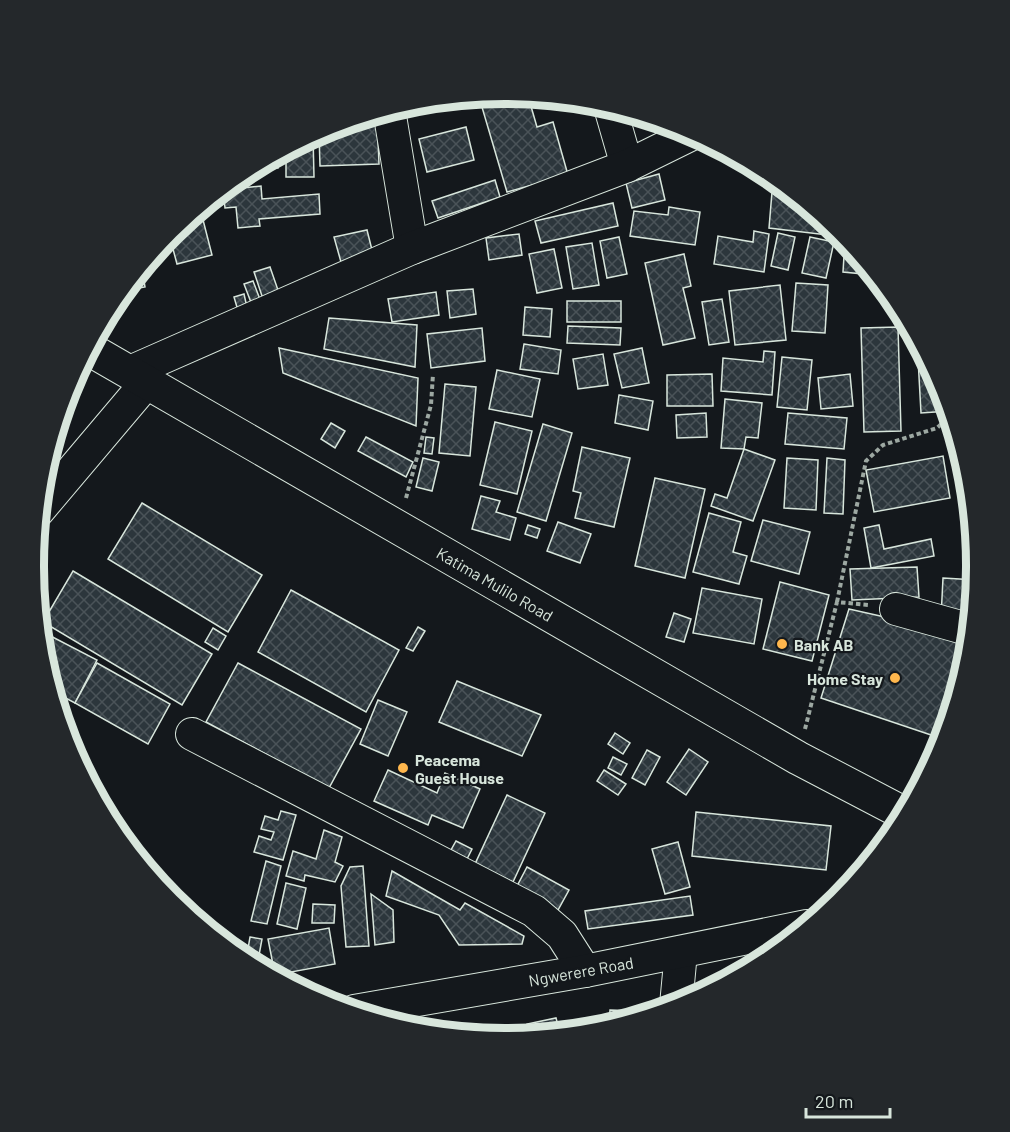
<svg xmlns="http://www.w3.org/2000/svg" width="1010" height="1132" viewBox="0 0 1010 1132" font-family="Barlow,sans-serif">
	<defs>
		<pattern id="building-cross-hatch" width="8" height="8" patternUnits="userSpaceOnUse" patternTransform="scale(1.5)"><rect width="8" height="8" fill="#2c363c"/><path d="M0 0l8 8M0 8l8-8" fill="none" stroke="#4a5358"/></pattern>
	</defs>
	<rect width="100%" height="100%" fill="#14181c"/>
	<g fill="url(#building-cross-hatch)" stroke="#d8e6dc" stroke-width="1.5">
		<polygon points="505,94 528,96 537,127 553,122 568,175 507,192 479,97"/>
		<polygon points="372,115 377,115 379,164 320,166 319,133"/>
		<polygon points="466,127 474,160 427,172 419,139"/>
		<polygon points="313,136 314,177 286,177 286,151"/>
		<polygon points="279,154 278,168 256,167 256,166"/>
		<polygon points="659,174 665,200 632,208 626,183"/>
		<polygon points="495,180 500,197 438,218 432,201"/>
		<polygon points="261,186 262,199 319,194 320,214 259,219 260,226 238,228 236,207 225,208 223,190"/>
		<polygon points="772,192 793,194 836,230 836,236 769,228"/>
		<polygon points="613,203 618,226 541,243 535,221"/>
		<polygon points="669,207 700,212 695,245 630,236 634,211 668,215"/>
		<polygon points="201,212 212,255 177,264 169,234 194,214"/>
		<polygon points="367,230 373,254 341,262 334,237"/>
		<polygon points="754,231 769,234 764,272 714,264 718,236 753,242"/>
		<polygon points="778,233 795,237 788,270 771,266"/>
		<polygon points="519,234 522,255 489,260 486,238"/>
		<polygon points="619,237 627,274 607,278 600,241"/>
		<polygon points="810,237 834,242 826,278 802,273"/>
		<polygon points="845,240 874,275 843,272"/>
		<polygon points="592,243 599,285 573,289 566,247"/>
		<polygon points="554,249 562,288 537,293 529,254"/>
		<polygon points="684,254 691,286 683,288 695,338 663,345 645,263"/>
		<polygon points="270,267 279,293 263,299 254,272"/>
		<polygon points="142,269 145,287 123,291 141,269"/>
		<polygon points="253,281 261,302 252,305 244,284"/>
		<polygon points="796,283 828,285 825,333 792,331"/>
		<polygon points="780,285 786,340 735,345 729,291"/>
		<polygon points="473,289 476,314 450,318 447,291"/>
		<polygon points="436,292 439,315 392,322 388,299"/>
		<polygon points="244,294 248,312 239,314 234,297"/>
		<polygon points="722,299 729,342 709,345 702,302"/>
		<rect x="567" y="301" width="54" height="21"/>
		<polygon points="525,307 552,309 550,337 523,335"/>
		<polygon points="329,318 417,325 415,367 324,349"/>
		<polygon points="568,326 621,328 620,345 567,343"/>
		<polygon points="898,327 901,431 864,432 861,328"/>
		<polygon points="482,328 485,361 431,368 427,334"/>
		<polygon points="917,340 941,386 949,411 921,413"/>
		<polygon points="524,344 561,350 558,374 520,369"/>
		<polygon points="279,348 418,378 416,426 283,373"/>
		<polygon points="642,348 649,383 622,388 614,354"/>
		<polygon points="764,351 775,352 772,395 721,391 723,358 763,362"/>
		<polygon points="603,354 608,385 578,389 573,359"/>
		<polygon points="782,357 812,360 807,410 777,407"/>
		<polygon points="497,370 540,379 532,417 489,409"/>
		<polygon points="712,374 713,406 667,406 667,375"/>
		<polygon points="850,374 853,406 821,409 818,378"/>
		<polygon points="445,384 476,387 470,456 439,453"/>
		<polygon points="619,395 653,401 648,430 615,423"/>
		<polygon points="725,399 762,403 758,438 746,437 744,449 721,448"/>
		<polygon points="706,413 707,437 677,438 676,415"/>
		<polygon points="788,413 847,418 844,449 785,444"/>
		<polygon points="495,422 532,431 517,494 480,485"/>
		<polygon points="331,423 345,431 335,448 321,439"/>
		<polygon points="543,424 572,433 546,521 517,512"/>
		<polygon points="366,437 413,462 406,477 358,451"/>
		<polygon points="426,437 434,438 432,454 424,453"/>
		<polygon points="582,447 630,458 614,527 575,518 581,493 573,491"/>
		<polygon points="744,449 775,460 753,521 711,506 715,494 727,498"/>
		<polygon points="943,456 950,498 874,512 866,470"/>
		<polygon points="423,458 439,462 432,491 416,487"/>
		<polygon points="787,458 818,460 816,510 784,508"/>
		<polygon points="827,458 845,460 843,514 824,513"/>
		<polygon points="655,478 705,489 685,578 635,566"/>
		<polygon points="481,496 500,501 496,512 516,518 510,540 472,529"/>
		<polygon points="142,503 262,575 228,632 108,559"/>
		<polygon points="709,513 741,522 733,552 747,556 739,584 693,572"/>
		<polygon points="763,520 810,532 799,574 751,561"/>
		<polygon points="558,522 591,534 580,563 547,551"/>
		<polygon points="528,525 540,529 537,538 525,534"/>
		<polygon points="879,525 884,549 931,539 934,556 871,568 864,528"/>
		<polygon points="917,567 919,597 852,600 850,569"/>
		<polygon points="73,571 212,654 182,705 43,622"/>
		<polygon points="943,578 976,580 972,620 941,618"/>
		<polygon points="780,582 829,595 812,661 763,649"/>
		<polygon points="702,588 762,599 754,644 693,633"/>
		<polygon points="291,590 399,650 366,712 258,652"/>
		<polygon points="849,609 970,636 968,658 943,739 821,698"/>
		<polygon points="674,613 691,619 684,642 666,637"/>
		<polygon points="418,627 425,631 413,651 406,648"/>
		<polygon points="213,628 226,636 218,650 205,642"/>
		<polygon points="39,630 97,660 75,703 52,691 42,658"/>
		<polygon points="97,663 170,704 148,744 75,703"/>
		<polygon points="238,663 361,729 329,788 206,722"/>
		<polygon points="457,681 541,715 522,756 439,722"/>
		<polygon points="378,700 407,712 388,756 360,744"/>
		<polygon points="615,733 630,743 623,754 608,744"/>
		<polygon points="689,749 708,762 686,795 667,782"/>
		<polygon points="647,750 660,757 645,785 632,778"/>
		<polygon points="613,757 627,764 621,775 608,768"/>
		<polygon points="388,770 437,793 445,773 480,789 463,828 432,815 428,825 374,801"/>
		<polygon points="604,770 626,784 618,795 597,781"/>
		<polygon points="507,795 545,813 513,882 475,864"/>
		<polygon points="281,811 296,815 283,860 254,852 259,836 271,840 274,832 261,829 265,816 278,820"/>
		<polygon points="696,812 831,826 826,870 692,856"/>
		<polygon points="324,830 342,837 335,862 343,866 335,882 305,875 304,881 286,876 293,851 316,859"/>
		<polygon points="456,841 472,849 467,859 451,850"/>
		<polygon points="678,842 690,887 665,894 652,849"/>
		<polygon points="266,861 281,866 267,924 251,921"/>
		<polygon points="363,866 369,946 346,947 341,886 350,867"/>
		<polygon points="527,867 569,890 558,910 516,888"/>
		<polygon points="392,871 460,910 465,903 524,936 522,944 459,945 439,915 386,896"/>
		<polygon points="286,883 306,888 297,929 277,924"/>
		<polygon points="371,894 393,910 394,942 375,945"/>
		<polygon points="690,896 693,915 588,929 585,911"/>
		<polygon points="313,904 335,905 334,923 312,923"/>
		<polygon points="329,928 335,964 275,975 268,939"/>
		<polygon points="250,937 262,939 257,966 246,960"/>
		<polygon points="610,1010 636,1011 635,1017 609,1025"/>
		<polygon points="556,1018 560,1033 529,1036 527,1024"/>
		<polygon points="599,1019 601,1028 582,1030 580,1022"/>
		<polygon points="522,1030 524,1036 495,1037"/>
	</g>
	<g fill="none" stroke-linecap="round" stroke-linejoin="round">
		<g stroke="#d8e6dc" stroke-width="34">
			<g id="minor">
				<polyline points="610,107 627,166"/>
				<polyline points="389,110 412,248"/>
				<polyline points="130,372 412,248 627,166 692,134"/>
				<polyline points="38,511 147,382"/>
				<polyline points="896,609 971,630"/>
				<polyline points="192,734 534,911 562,935 585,971"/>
				<polyline points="676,1005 681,952"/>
				<polyline points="354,1011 585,971 807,926"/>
			</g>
		</g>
		<g stroke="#d8e6dc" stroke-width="35">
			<polyline id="major" points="89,349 798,758 905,814"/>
		</g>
		<g stroke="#9da8a2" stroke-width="4" stroke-dasharray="4.5 3" stroke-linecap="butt">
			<polyline points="406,498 431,405 433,374"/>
			<polyline points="837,602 866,461 883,445 937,428 950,416"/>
			<polyline points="805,729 837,602 868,605"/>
		</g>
		<use href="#minor" stroke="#14181c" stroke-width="32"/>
		<use href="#major" stroke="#14181c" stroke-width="33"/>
	</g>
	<g fill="#ffb74d" stroke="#14181c" stroke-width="2">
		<circle cx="782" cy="644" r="6"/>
		<circle cx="895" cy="678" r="6"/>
		<circle cx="403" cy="768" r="6"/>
	</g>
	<g text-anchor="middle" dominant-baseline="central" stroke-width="4.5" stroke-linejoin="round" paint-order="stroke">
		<g font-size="16" fill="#d8e6dc" stroke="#14181c">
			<text transform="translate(495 584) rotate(30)">Katima Mulilo Road</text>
			<text transform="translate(581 971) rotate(-10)">Ngwerere Road</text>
		</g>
		<g font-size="16" font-weight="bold" fill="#d8e6dc" stroke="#14181c" text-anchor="start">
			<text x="794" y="644">Bank AB</text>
			<text x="883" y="678" text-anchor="end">Home Stay</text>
			<text x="415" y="759">Peacema<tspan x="415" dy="18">Guest House</tspan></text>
		</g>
	</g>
	<path d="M0 0H1010V1132H0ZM505 104H505A461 461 0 0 1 966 565V567A461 461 0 0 1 505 1028H505A461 461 0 0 1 44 567V565A461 461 0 0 1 505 104Z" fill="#24282b" fill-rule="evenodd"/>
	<path fill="none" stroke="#d8e6dc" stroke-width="8" d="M505 104H505A461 461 0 0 1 966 565V567A461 461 0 0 1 505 1028H505A461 461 0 0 1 44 567V565A461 461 0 0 1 505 104Z"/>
	<path d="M806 1108v9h84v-9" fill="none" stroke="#d8e6dc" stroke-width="3"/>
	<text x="815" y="1108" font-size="18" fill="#d8e6dc" stroke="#14181c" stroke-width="4.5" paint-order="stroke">20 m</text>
</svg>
